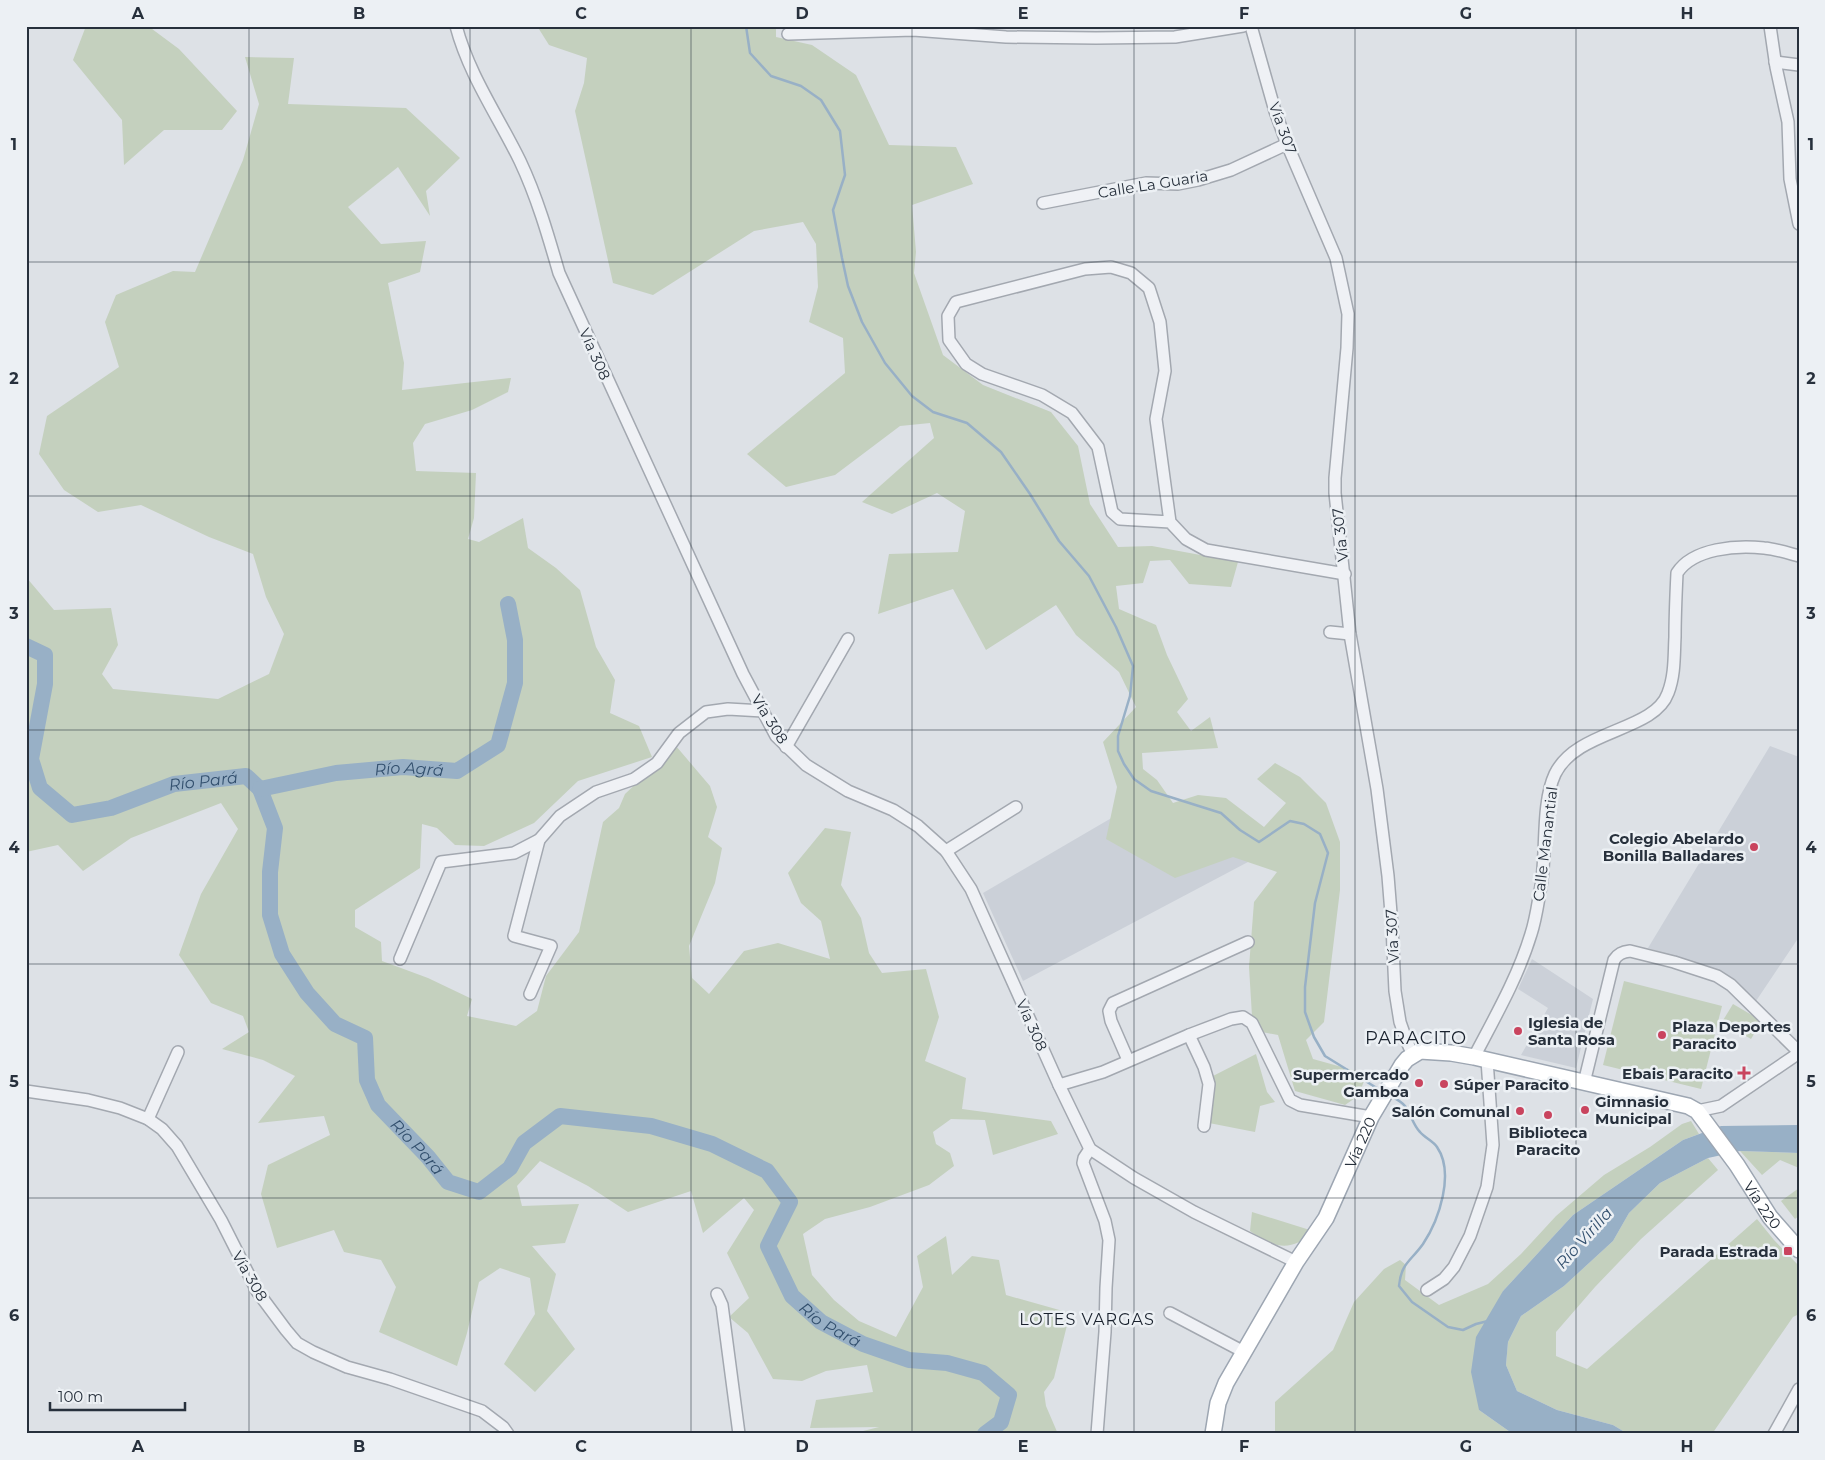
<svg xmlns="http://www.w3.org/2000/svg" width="1825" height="1460" viewBox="0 0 1825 1460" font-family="Montserrat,sans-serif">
	<rect width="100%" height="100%" fill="#dde1e6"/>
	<g fill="#cbd0d8">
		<polygon points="1770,746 1799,757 1799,937 1756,1001 1731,979 1709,968 1648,948"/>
		<polygon points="1144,799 1265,853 1023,981 983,893"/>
		<polygon points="1532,959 1593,999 1576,1068 1521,1055 1548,1008 1518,989"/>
	</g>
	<g fill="#c4d0be">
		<polygon points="86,26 148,26 179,49 237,111 222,130 164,130 124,165 122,120 73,60"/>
		<polygon points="537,26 776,26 776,37 812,45 856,75 889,145 956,147 973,184 912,205 916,252 914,273 943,355 983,385 1051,412 1078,446 1090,504 1118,547 1152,546 1238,562 1231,587 1189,584 1170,560 1150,561 1143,583 1116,586 1119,609 1156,625 1167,655 1188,699 1177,712 1191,731 1210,717 1218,748 1142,753 1143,769 1157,780 1173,803 1198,795 1226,798 1264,827 1286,803 1257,779 1275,763 1300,777 1326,803 1340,842 1340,890 1324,1022 1306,1040 1313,1059 1367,1074 1358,1096 1345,1105 1295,1091 1278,1035 1262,1032 1252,1016 1249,967 1254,902 1277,872 1233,857 1175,878 1106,839 1117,787 1103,742 1136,707 1119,672 1076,635 1056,605 986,650 953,589 878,614 889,554 958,552 965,511 937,493 892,514 862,502 934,438 930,423 900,426 835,475 786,487 747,454 845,373 843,338 809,322 818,287 816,244 803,222 754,231 653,295 613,283 575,111 584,83 587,58 549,45"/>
		<polygon points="245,57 294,58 288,104 406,108 460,158 426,191 430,216 398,167 348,207 381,244 426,241 420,272 388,283 404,363 402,390 511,378 508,392 472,410 425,424 413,443 416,471 476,473 474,518 468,539 479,542 523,518 528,548 556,568 580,590 596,647 615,680 610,713 639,726 652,757 578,781 534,823 484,846 455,845 437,828 422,824 420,868 355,910 355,927 381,942 382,961 428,978 472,999 467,1016 516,1026 537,1011 546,976 579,932 603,822 619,808 625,794 676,746 710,786 717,807 708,837 722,848 715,883 689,946 692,978 709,994 744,951 778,943 830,959 821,921 801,903 788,873 825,828 851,832 841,885 861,918 869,953 882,973 926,969 939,1017 925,1061 966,1078 962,1109 1051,1121 1058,1134 993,1155 985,1120 951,1119 933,1132 936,1144 950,1153 954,1166 929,1185 870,1207 825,1219 803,1234 812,1275 834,1300 859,1321 896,1337 923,1287 917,1256 946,1236 952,1275 972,1256 999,1260 1006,1295 1070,1313 1054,1378 1044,1392 1046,1406 1058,1434 851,1434 879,1427 810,1428 816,1400 873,1392 867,1365 826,1371 802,1381 773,1379 748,1333 729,1317 749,1298 727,1253 754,1210 744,1198 703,1233 691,1191 628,1212 588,1186 540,1161 517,1186 522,1206 579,1204 565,1243 532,1246 556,1274 547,1311 575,1349 535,1392 504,1364 535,1314 530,1278 500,1268 479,1282 467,1333 457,1366 379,1332 396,1287 381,1260 344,1252 334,1230 277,1248 261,1194 268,1165 330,1135 324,1116 258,1123 295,1076 263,1060 222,1049 249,1032 243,1016 211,1003 179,955 201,894 238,829 221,803 131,838 83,871 58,845 26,852 26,577 54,610 111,608 118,645 102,674 113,689 218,699 269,674 284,634 266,597 253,554 209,537 141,505 98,512 64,490 39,454 47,416 119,367 105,322 116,295 173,271 195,272 243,160 259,104"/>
		<polygon points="1624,981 1722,1006 1701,1089 1603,1065"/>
		<polygon points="1733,1004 1762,1021 1751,1039 1722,1022"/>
		<polygon points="1256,1054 1267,1092 1275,1102 1260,1106 1255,1132 1209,1123 1213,1076"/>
		<polygon points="1691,1121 1699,1134 1683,1140 1573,1215 1503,1291 1479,1410 1513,1434 1275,1434 1275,1402 1333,1350 1354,1302 1384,1269 1400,1260 1406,1265 1405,1280 1439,1305 1488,1284 1521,1254 1556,1216 1604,1175 1650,1147 1682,1124"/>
		<polygon points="1740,1151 1799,1153 1799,1168 1780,1160 1762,1175"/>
		<polygon points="1708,1158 1718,1170 1641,1239 1595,1287 1556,1332 1556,1356 1587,1369 1757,1219 1774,1240 1799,1266 1799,1314 1793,1317 1712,1434 1628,1434 1613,1425 1557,1410 1517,1391 1506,1365 1508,1342 1521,1316 1564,1286 1613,1241 1629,1213 1660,1183"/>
		<polygon points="1799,1188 1799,1216 1795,1219 1781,1201"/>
		<path d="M1252,1212l61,19c-21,22 -40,17 -63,0z"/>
	</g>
	<polygon fill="#98b0c6" points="1799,1125 1799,1153 1740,1151 1708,1158 1660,1183 1629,1213 1613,1241 1564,1286 1521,1316 1508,1342 1506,1365 1517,1391 1557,1410 1613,1425 1628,1434 1513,1434 1479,1410 1471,1372 1476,1337 1503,1291 1573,1215 1683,1140 1721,1126"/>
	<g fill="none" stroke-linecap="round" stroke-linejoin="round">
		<g stroke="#98b0c6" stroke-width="2.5">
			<polyline points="746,26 750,53 771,76 801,86 821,100 840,131 845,175 833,210 842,258 848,286 862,322 885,363 912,396 933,412 967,423 1001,452 1030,494 1059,541 1089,576 1116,627 1133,666 1130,696 1118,736 1118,751 1124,764 1134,779 1151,791 1221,813 1240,830 1259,842 1290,821 1304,824 1320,834 1328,853 1315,903 1305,987 1305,1012 1314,1037 1325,1056 1380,1090"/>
			<path d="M1389,1095c5,3 12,6 16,11 6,8 8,19 15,26 5,6 13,9 17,15 18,26 2,73 -14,97 -12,17 -22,19 -24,42l13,16 36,25 15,3 13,-6 12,-3"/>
		</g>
		<g stroke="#98b0c6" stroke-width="16">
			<path id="s1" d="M26,646l19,9v29l-14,75 9,29 32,27 39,-7 63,-24 72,-8 14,13 15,39 -5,44v43l12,39 25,39 28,31 30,14 2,42 11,25 50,52 20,25 31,10 31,-24 14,-25 36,-27 91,10 61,18 55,27 23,31 -22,44 24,50 29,26 42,22 46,16 38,3 36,10 26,22 -8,27 -16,12"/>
			<path id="s2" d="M260,789l76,-16 67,-6 54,4 41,-26 17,-62v-43l-7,-36"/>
		</g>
		<g stroke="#a3a8b0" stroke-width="14">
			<g id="minor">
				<path d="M456,26c13,49 42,90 64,135 17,36 28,74 39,112l184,401 33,62 30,29 42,26 45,19 25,16 28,25 25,38 88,196 31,64 44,29 60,34 102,50"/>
				<polyline points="1251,26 1275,111 1287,144 1336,258 1348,314 1347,348 1335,478 1335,493 1350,634 1377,789 1388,876 1392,926 1395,991 1400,1022 1407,1042 1413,1055"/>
				<polyline points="1770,26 1776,67 1788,122 1790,179 1799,224"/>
				<polyline points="788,34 913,30 1006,37 1096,38 1175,37 1243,26"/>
				<polyline points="1775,62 1799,65"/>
				<polyline points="1043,203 1146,183 1178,184 1198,180 1231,170 1287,144"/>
				<polyline points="1170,522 1120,519 1112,512 1098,447 1072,413 1042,395 982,374 966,364 949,340 948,316 956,302 1085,269 1111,267 1131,273 1149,288 1160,322 1165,371 1156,419 1170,522 1186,539 1206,550 1345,574"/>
				<polyline points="1330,632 1350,634"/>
				<polyline points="786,747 848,639"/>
				<polyline points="946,851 1016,807"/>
				<polyline points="400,959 441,862 514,853 539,840 560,816 596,792 634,779 657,763 679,733 706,712 728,709 763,711"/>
				<polyline points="530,994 551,946 514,936 539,840"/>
				<polyline points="1189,1035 1204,1067 1209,1084 1204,1126"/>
				<path d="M1474,1057c21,-40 44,-80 57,-123 5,-15 7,-32 10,-48 6,-34 0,-82 14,-112 22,-45 99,-42 113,-81 7,-18 6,-37 7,-56 0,-21 1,-43 2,-64 16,-25 60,-28 87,-25 12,1 24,5 35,8"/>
				<polyline points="1128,1060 1111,1021 1109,1011 1113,1003 1248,942"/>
				<path d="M1584,1083l30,-123c4,-6 8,-8 16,-9l44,11 43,14 14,9 68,67"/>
				<polyline points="1059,1085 1103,1072 1189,1035 1231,1019 1243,1017 1252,1023 1290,1100 1300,1105 1371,1117"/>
				<polyline points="26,1091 88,1100 120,1108 148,1119 162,1129 177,1146 221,1220 257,1291 286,1330 297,1343 313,1352 347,1367 390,1379 482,1411 503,1427 508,1434"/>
				<polyline points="1697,1111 1721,1106 1799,1053"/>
				<polyline points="148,1119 178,1052"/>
				<polyline points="1090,1149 1084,1158 1083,1163 1105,1221 1109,1240 1106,1288 1105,1332 1097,1434"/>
				<polyline points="1427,1290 1444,1279 1454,1267 1470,1236 1487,1187 1493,1145 1487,1060"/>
				<polyline points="717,1294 722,1305 739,1434"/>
				<polyline points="1170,1313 1244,1352"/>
				<polyline points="1774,1434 1799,1389"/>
			</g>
		</g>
		<g stroke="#9da6b2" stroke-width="18">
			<g id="major">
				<path id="s3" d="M1213,1434l5,-31 8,-20 70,-121 30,-44 45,-101 31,-52 5,-6 13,-8 31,2 23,4 214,49 9,5 40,54 33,52 29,33"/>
			</g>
		</g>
		<use href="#minor" stroke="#eff1f5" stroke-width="11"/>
		<use href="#major" stroke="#fff" stroke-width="15"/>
	</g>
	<path fill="none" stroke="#27303c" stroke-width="1" stroke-opacity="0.55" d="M249,26v1408M470,26v1408M691,26v1408M912,26v1408M1134,26v1408M1355,26v1408M1576,26v1408M26,262h1773M26,496h1773M26,730h1773M26,964h1773M26,1198h1773"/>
	<g fill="#c9445e" stroke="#ecf0f4" stroke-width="2">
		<circle cx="1754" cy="847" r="5"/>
		<circle cx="1518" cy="1031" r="5"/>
		<circle cx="1662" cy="1035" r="5"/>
		<path d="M1741.5 1065.5h5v5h5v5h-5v5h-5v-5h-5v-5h5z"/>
		<circle cx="1419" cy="1083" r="5"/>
		<circle cx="1444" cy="1084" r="5"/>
		<circle cx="1585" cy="1110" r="5"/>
		<circle cx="1520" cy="1111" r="5"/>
		<circle cx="1548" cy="1115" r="5"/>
		<rect x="1783" y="1246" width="10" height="10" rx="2.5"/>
	</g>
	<g text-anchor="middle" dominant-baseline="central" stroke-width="5" stroke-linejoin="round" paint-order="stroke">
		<g font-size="15" fill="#27303c" stroke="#ecf0f4">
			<text transform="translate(1283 128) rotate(70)">Vía 307</text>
			<text transform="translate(1153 184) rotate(-9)">Calle La Guaria</text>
			<text transform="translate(595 354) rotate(66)">Vía 308</text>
			<text transform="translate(1340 535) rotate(-96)">Vía 307</text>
			<text transform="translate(770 719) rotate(58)">Vía 308</text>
			<text transform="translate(1545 844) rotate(-83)">Calle Manantial</text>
			<text transform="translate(1392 936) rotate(-93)">Vía 307</text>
			<text transform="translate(1032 1025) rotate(66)">Vía 308</text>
			<text stroke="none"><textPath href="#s3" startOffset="329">Vía 220</textPath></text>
			<text stroke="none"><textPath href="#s3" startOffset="839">Vía 220</textPath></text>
			<text transform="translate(250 1276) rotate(60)">Vía 308</text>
		</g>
		<g font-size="15" font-weight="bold" fill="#27303c" stroke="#ecf0f4" text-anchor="end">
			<text x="1744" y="838">Colegio Abelardo<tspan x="1744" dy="17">Bonilla Balladares</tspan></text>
			<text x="1528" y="1022" text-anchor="start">Iglesia de<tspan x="1528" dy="17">Santa Rosa</tspan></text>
			<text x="1672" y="1026" text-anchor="start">Plaza Deportes<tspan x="1672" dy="17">Paracito</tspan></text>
			<text x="1733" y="1073">Ebais Paracito</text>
			<text x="1409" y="1074">Supermercado<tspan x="1409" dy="17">Gamboa</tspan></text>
			<text x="1454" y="1084" text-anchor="start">Súper Paracito</text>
			<text x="1595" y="1101" text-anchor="start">Gimnasio<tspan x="1595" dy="17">Municipal</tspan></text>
			<text x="1510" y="1111">Salón Comunal</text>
			<text x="1548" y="1132" text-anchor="middle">Biblioteca<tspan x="1548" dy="17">Paracito</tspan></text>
			<text x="1778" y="1251">Parada Estrada</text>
		</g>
		<g font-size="16" font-style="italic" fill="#33506e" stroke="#ecf0f4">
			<text stroke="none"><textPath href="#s2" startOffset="151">Río Agrá</textPath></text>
			<text stroke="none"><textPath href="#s1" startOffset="335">Río Pará</textPath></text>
			<text stroke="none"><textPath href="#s1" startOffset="815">Río Pará</textPath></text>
			<text transform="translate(1584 1238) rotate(-48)">Río Virilla</text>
			<text stroke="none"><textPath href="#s1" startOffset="1415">Río Pará</textPath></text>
		</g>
		<g font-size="16" letter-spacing="1" fill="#19212d" stroke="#ecf0f4">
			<text x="1087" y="1319">LOTES VARGAS</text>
		</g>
		<g font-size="18" letter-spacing="1" fill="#19212d" stroke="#ecf0f4">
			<text x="1416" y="1038">PARACITO</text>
		</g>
	</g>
	<rect width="1825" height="1460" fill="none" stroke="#ecf0f4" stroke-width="55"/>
	<path d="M50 1402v8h135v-8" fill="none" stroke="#27303c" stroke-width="2.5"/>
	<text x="58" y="1402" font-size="15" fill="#27303c" stroke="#ecf0f4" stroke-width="4" paint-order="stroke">100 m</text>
	<rect x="28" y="28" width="1770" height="1404" fill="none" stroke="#27303c" stroke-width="2"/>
	<g font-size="16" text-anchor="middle" font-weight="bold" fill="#27303c">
		<text x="138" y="19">A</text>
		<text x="359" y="19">B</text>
		<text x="581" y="19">C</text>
		<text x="802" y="19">D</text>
		<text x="1023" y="19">E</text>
		<text x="1244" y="19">F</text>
		<text x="1466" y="19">G</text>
		<text x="1687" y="19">H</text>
		<text x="14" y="150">1</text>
		<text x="1811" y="150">1</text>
		<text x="14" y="384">2</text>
		<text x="1811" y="384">2</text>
		<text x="14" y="619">3</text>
		<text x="1811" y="619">3</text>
		<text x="14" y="853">4</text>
		<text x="1811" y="853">4</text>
		<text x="14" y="1087">5</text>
		<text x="1811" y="1087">5</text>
		<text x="14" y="1321">6</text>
		<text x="1811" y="1321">6</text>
		<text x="138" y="1452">A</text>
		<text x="359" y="1452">B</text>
		<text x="581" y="1452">C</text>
		<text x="802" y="1452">D</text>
		<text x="1023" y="1452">E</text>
		<text x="1244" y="1452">F</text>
		<text x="1466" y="1452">G</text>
		<text x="1687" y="1452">H</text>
	</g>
</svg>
